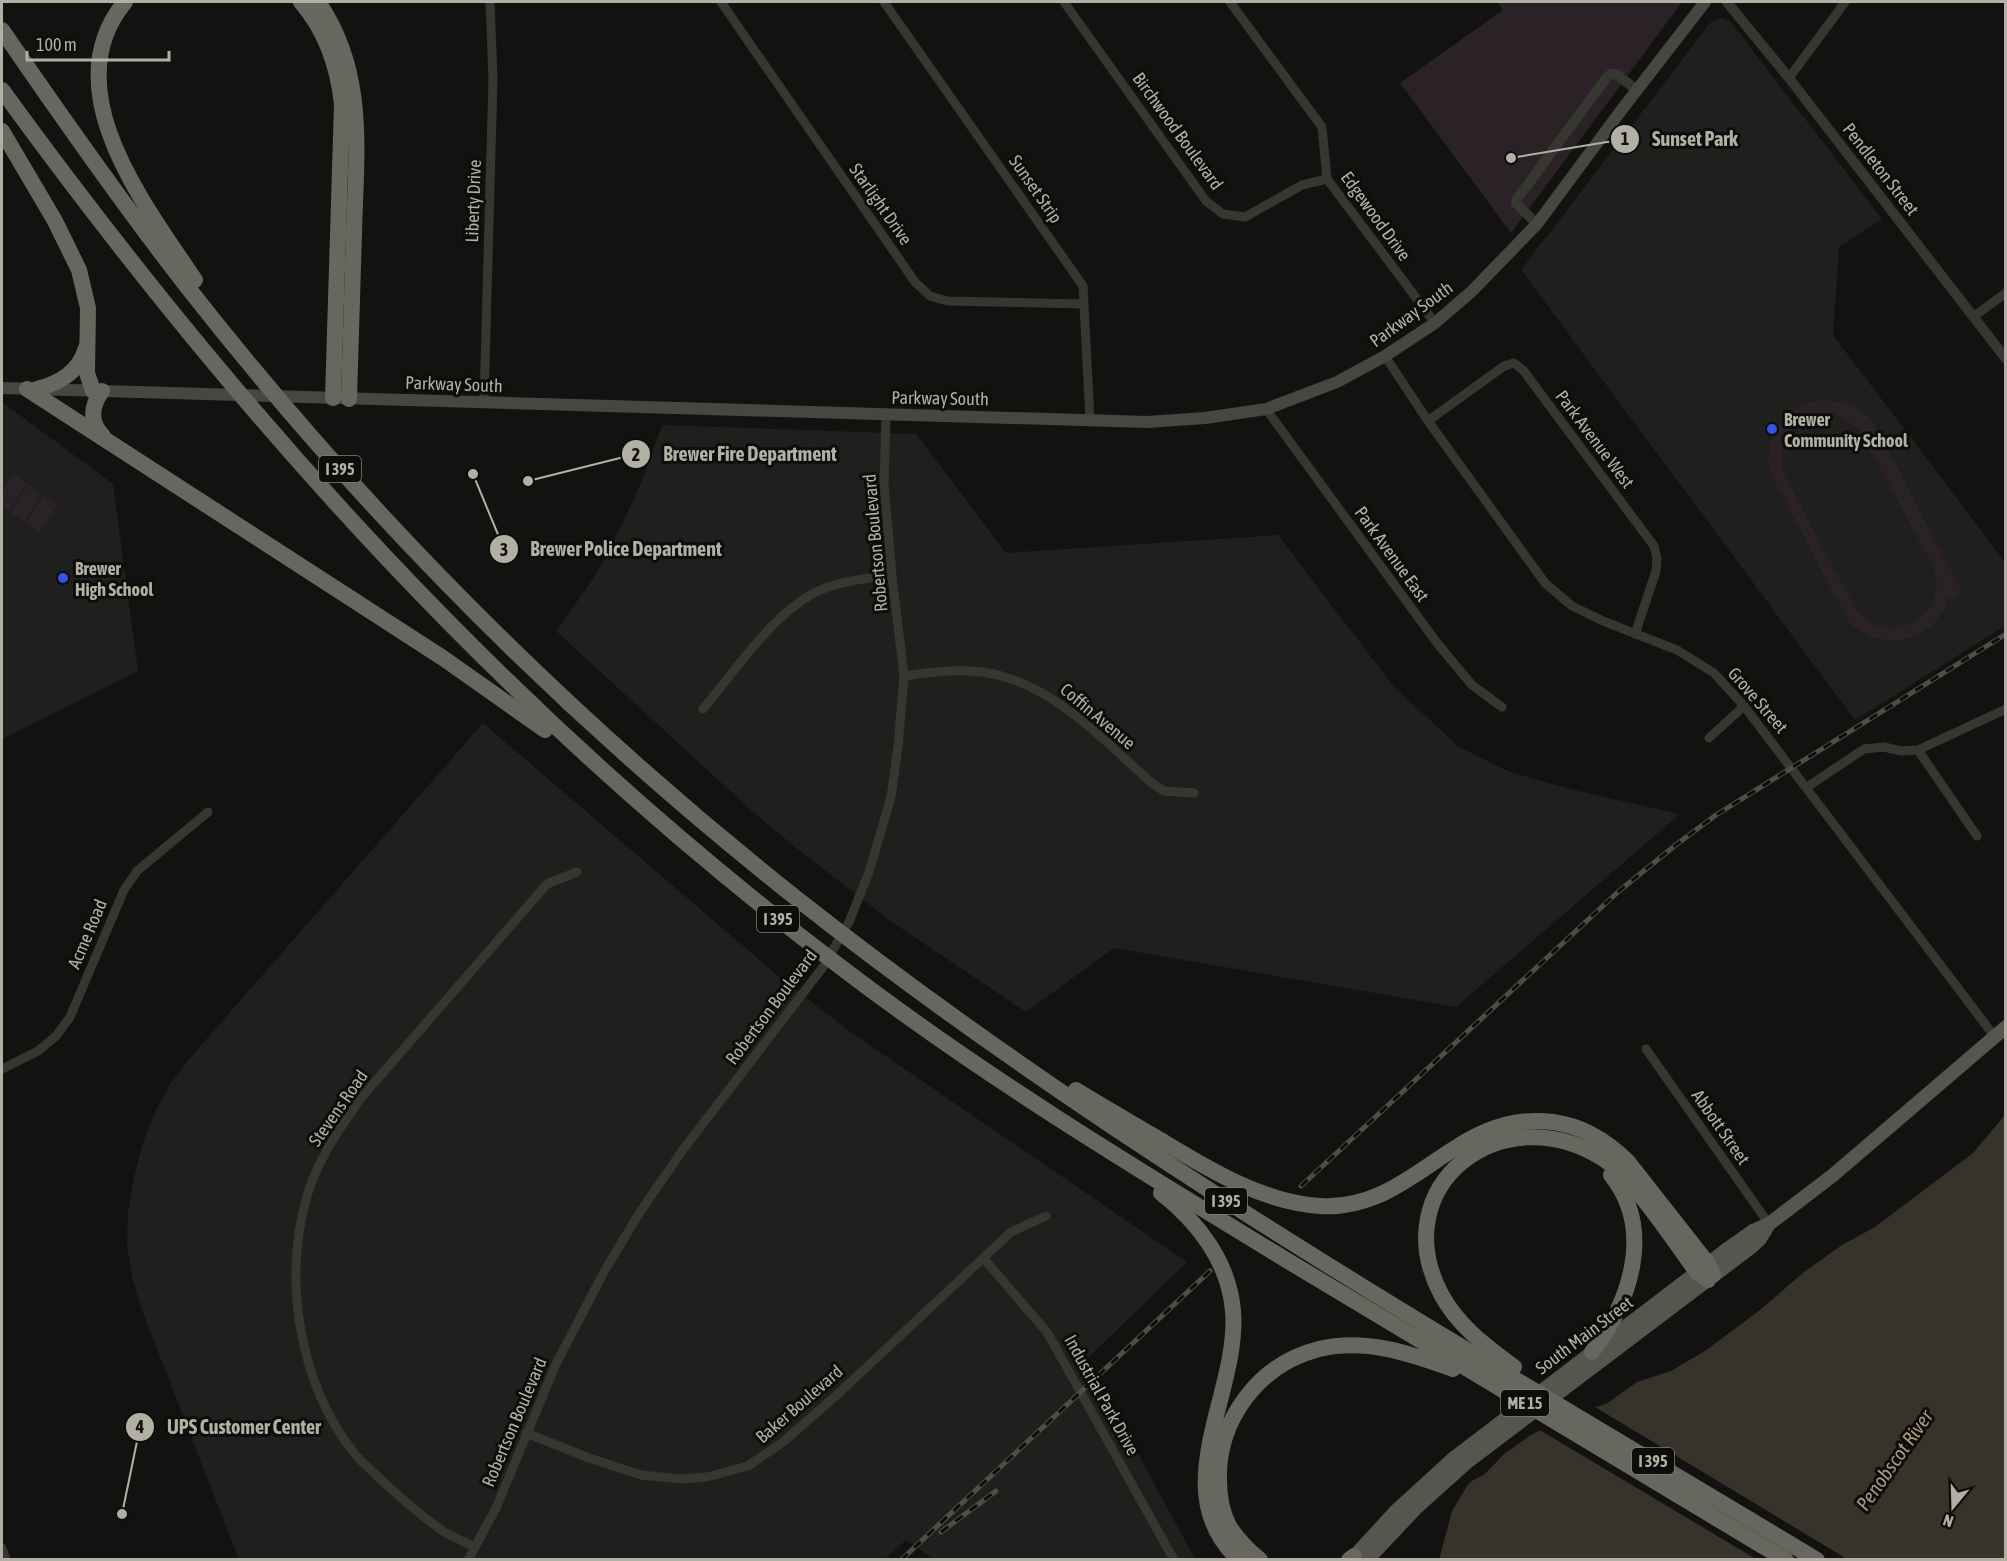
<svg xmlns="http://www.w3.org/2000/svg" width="2007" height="1561" viewBox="0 0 2007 1561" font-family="'Asap Condensed',sans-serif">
	<rect width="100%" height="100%" fill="#121311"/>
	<g fill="#1f1f1d">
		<polygon points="1721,18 1730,21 1882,219 1839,247 1833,335 2005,562 2005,626 1855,720 1521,270 1711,22"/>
		<polygon points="2,402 113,484 138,671 2,739"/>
		<polygon points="662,425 916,434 1006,553 1278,535 1394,687 1459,747 1510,772 1574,790 1680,814 1456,1007 1114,948 1026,1012 892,922 796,848 753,812 556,631 593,579 611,547 641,483"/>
		<polygon points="483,723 784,981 852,1033 1187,1262 1087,1359 1195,1559 934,1559 906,1540 884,1560 239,1560 142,1310 133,1281 127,1247 128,1213 134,1177 142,1146 154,1114 170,1084 196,1051"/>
	</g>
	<g fill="#2a2227" fill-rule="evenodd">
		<polygon points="1498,2 1682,2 1511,233 1400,83 1503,10"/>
		<path d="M1822,400c19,0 38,6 51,21l90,172 -11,7 -3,-4c-11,46 -67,59 -100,26l-79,-149c-8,-35 15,-70 52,-73zM1822,413l21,4 17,14 73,135c19,50 -43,84 -76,45l-72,-135c-10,-29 5,-58 37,-63z"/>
		<polygon points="13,474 27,483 9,511 2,506 2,492"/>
		<polygon points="28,485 42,494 24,522 10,513"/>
		<polygon points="44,495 58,504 40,532 26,523"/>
	</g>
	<polygon fill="#37322a" points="2005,1115 2005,1559 1439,1560 1452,1511 1467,1486 1470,1482 1485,1474 1504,1454 1531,1435 1568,1416 1606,1404 1637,1382 1671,1371 1705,1351 1760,1310 1804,1272 1842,1245 1875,1227 1973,1153"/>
	<polygon fill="#121311" points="1590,1404 1847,1559 1756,1559 1538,1429 1567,1413"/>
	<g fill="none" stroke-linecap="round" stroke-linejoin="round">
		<g stroke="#373732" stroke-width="9">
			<polyline points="721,2 915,282 930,296 947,301 1083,304"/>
			<polyline points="884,2 1083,286 1090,420"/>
			<polyline points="1064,2 1206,201 1223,214 1245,217 1302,185 1327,179"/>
			<polyline points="1230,2 1322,127 1327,179 1435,323"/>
			<polyline points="1789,78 1845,2"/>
			<polyline points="1973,317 2006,293"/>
			<polyline points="1385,356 1428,421 1545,583 1572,606 1603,621 1677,650 1714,673 1744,706 1995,1037"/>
			<polyline points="484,402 493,79 490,2"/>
			<polyline points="1266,409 1437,643 1472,685 1502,707"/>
			<polyline points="1428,421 1504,366 1514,363 1523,370 1654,546 1657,558 1656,571 1635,634"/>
			<path d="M904,676c21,-3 43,-6 65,-5 75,2 131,67 184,113l11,7 30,2"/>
			<path d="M703,709c32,-38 74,-102 120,-120 22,-9 46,-11 69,-13"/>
			<polyline points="1709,738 1744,706"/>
			<polyline points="1918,750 1977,836"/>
			<polyline points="1807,787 1864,749 1884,747 1901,751 1918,750 2006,709"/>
			<polyline points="1646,1049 1769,1224"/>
			<polyline points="2,1069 38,1051 56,1036 70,1017 124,890 137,871 208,812"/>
			<polyline points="984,1259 1047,1332 1174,1560"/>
			<polyline points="526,1433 589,1458 641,1475 682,1479 707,1477 748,1466 783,1442 839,1393 1011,1232 1046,1216"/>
			<path d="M475,1547c-10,-5 -22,-10 -32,-16 -25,-17 -48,-38 -70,-59 -6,-6 -14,-12 -19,-19 -55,-70 -72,-175 -46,-260 10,-34 32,-65 53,-95l186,-214 30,-12"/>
			<polyline points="2,1548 6,1560"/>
			<polyline points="468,1560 496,1508 556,1364 605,1270 640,1212 682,1151 823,967 849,922 869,872 891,797 898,746 904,676 892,576 884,485 886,415"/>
		</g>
		<g stroke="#373732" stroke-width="10">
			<polyline points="1727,2 1789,78 2006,359"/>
			<polyline points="1537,224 1516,203 1517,199 1607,77 1611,74 1616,74 1637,90"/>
		</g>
		<polyline stroke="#474741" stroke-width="12" points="2,388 1147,422 1205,418 1266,409 1337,382 1385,356 1435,323 1471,292 1537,224 1623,108 1705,2"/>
		<g stroke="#56564f" stroke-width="14">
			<polyline points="1351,1560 1395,1512 1454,1458 1726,1250 1753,1231 1769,1224 1832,1176 2006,1027"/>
			<polyline points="1367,1560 1417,1507 1466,1463 1750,1248 1760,1239 1769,1224"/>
		</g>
		<g stroke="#68675f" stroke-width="16">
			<path d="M125,2c-72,87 20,203 70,278"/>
			<path d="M301,2c25,29 37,65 41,102l-9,294"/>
			<path d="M318,2c49,71 38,149 36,231 -2,55 -3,110 -5,166"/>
			<path d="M2,30c59,86 119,172 183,254 178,228 385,435 611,614 319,252 674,453 1021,662"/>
			<path d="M2,90c241,332 511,630 840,878 140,107 290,198 441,290 167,101 335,201 503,302"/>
			<polyline points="2,131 55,221 79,270 88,308 87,373 93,391"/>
			<polyline points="27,389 443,658 545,730"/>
			<path d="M37,389c23,-6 42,-17 49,-41"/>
			<path d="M102,391c-11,15 -13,31 1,45"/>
			<path d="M1076,1090c28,17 57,34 86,51 48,29 100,61 158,65 94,6 135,-97 233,-84 30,4 54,19 75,40l80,102 5,11"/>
			<path d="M1161,1193c37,29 68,69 72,118 7,82 -69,179 6,249"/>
			<path d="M1592,1352c38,-50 63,-122 19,-177"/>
			<path d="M1514,1367c-28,-21 -56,-41 -73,-73 -57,-109 61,-199 161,-136 32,20 71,82 95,114l11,8"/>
			<path d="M1260,1560c-12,-10 -23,-21 -31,-34 -7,-14 -10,-29 -10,-45 -2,-61 40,-117 100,-132 46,-11 90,4 134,20"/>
			<polyline points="1349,1560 1354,1556"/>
		</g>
		<g stroke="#4e4e47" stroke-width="5">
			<g id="rail">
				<polyline points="1301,1186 1619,891 1677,844 1716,815 2006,634"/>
				<polyline points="941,1532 996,1491"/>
				<polyline points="901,1560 1210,1271"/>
			</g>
		</g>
		<use href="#rail" stroke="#0d0d0c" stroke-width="3" stroke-dasharray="9" stroke-linecap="butt"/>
	</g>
	<g fill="#3554e7" stroke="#0d0d0c" stroke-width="2">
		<circle cx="1772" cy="429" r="6"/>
		<circle cx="63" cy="578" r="6"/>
	</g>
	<g text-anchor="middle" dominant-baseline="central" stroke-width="6" stroke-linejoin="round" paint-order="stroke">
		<g fill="#0d0d0c" stroke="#807f76" stroke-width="1.5">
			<rect x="319" y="456" width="42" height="26" rx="4.5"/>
			<rect x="757" y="906" width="42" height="26" rx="4.5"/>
			<rect x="1205" y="1188" width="42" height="26" rx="4.5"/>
			<rect x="1501" y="1390" width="48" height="26" rx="4.5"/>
			<rect x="1632" y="1448" width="42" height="26" rx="4.5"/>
		</g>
		<g font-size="16" font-weight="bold" fill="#b2b0a3">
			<text x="340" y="469">I 395</text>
			<text x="778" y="919">I 395</text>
			<text x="1226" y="1201">I 395</text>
			<text x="1525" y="1403">ME 15</text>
			<text x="1653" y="1461">I 395</text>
		</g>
		<g font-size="18" fill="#b2b0a3" stroke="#0d0d0c">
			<text transform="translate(1178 131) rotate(54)">Birchwood Boulevard</text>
			<text transform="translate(1881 169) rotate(52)">Pendleton Street</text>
			<text transform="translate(1036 189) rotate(55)">Sunset Strip</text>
			<text transform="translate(473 201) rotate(-88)">Liberty Drive</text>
			<text transform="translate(881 204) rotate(55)">Starlight Drive</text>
			<text transform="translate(1376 216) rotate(54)">Edgewood Drive</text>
			<text transform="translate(1411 314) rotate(-36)">Parkway South</text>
			<text transform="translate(454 384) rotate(2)">Parkway South</text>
			<text transform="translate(940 398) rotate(1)">Parkway South</text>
			<text transform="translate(1595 439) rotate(53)">Park Avenue West</text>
			<text transform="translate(875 543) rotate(-95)">Robertson Boulevard</text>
			<text transform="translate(1392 554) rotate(54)">Park Avenue East</text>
			<text transform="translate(1758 700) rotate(49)">Grove Street</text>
			<text transform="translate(1098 716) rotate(40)">Coffin Avenue</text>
			<text transform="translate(87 934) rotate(-67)">Acme Road</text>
			<text transform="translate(771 1007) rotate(-53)">Robertson Boulevard</text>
			<text transform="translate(338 1108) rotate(-55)">Stevens Road</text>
			<text transform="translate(1721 1127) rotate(55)">Abbott Street</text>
			<text transform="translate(1584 1335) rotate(-37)">South Main Street</text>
			<text transform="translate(1102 1395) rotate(61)">Industrial Park Drive</text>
			<text transform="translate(799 1404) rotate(-41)">Baker Boulevard</text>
			<text transform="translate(514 1422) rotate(-67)">Robertson Boulevard</text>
		</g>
		<g font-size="18" font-weight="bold" fill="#b2b0a3" stroke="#0d0d0c" text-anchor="start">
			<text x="1784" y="419">Brewer<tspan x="1784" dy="21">Community School</tspan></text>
			<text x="75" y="568">Brewer<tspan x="75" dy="21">High School</tspan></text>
		</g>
		<g font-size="20" font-style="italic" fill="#ac9a7b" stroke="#0d0d0c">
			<text transform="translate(1894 1460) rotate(-55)">Penobscot River</text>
		</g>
	</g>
	<path fill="none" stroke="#b2b0a3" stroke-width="2" d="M1511 158L1625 139M528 481L636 454M473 474L504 549M122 1514L140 1427"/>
	<g fill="#b2b0a3" stroke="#0d0d0c" stroke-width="2">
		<circle cx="1511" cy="158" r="6"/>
		<circle cx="528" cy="481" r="6"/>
		<circle cx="473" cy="474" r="6"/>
		<circle cx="122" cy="1514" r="6"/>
		<circle cx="1625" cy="139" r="15"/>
		<circle cx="636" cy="454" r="15"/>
		<circle cx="504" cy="549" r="15"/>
		<circle cx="140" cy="1427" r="15"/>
	</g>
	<g font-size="18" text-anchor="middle" font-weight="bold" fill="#111">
		<text x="1625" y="145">1</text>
		<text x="636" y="461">2</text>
		<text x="504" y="556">3</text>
		<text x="140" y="1433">4</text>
	</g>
	<g font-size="20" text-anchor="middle" font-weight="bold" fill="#b2b0a3" stroke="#0d0d0c" stroke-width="6" stroke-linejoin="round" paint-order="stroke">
		<text x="1695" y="146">Sunset Park</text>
		<text x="750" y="461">Brewer Fire Department</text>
		<text x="626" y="556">Brewer Police Department</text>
		<text x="244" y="1434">UPS Customer Center</text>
	</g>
	<rect width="2007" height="1561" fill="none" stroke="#b2b0a3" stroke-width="6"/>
	<g transform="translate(1953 1507) rotate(199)" stroke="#0d0d0c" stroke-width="4.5" paint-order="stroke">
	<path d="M0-4.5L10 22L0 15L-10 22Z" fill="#b2b0a3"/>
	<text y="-9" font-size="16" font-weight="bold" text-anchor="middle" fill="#b2b0a3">N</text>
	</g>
	<path d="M27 51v9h142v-9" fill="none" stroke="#b2b0a3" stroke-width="3"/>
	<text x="36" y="51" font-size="18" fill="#b2b0a3" stroke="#0d0d0c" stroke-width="4.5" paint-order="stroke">100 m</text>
</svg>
